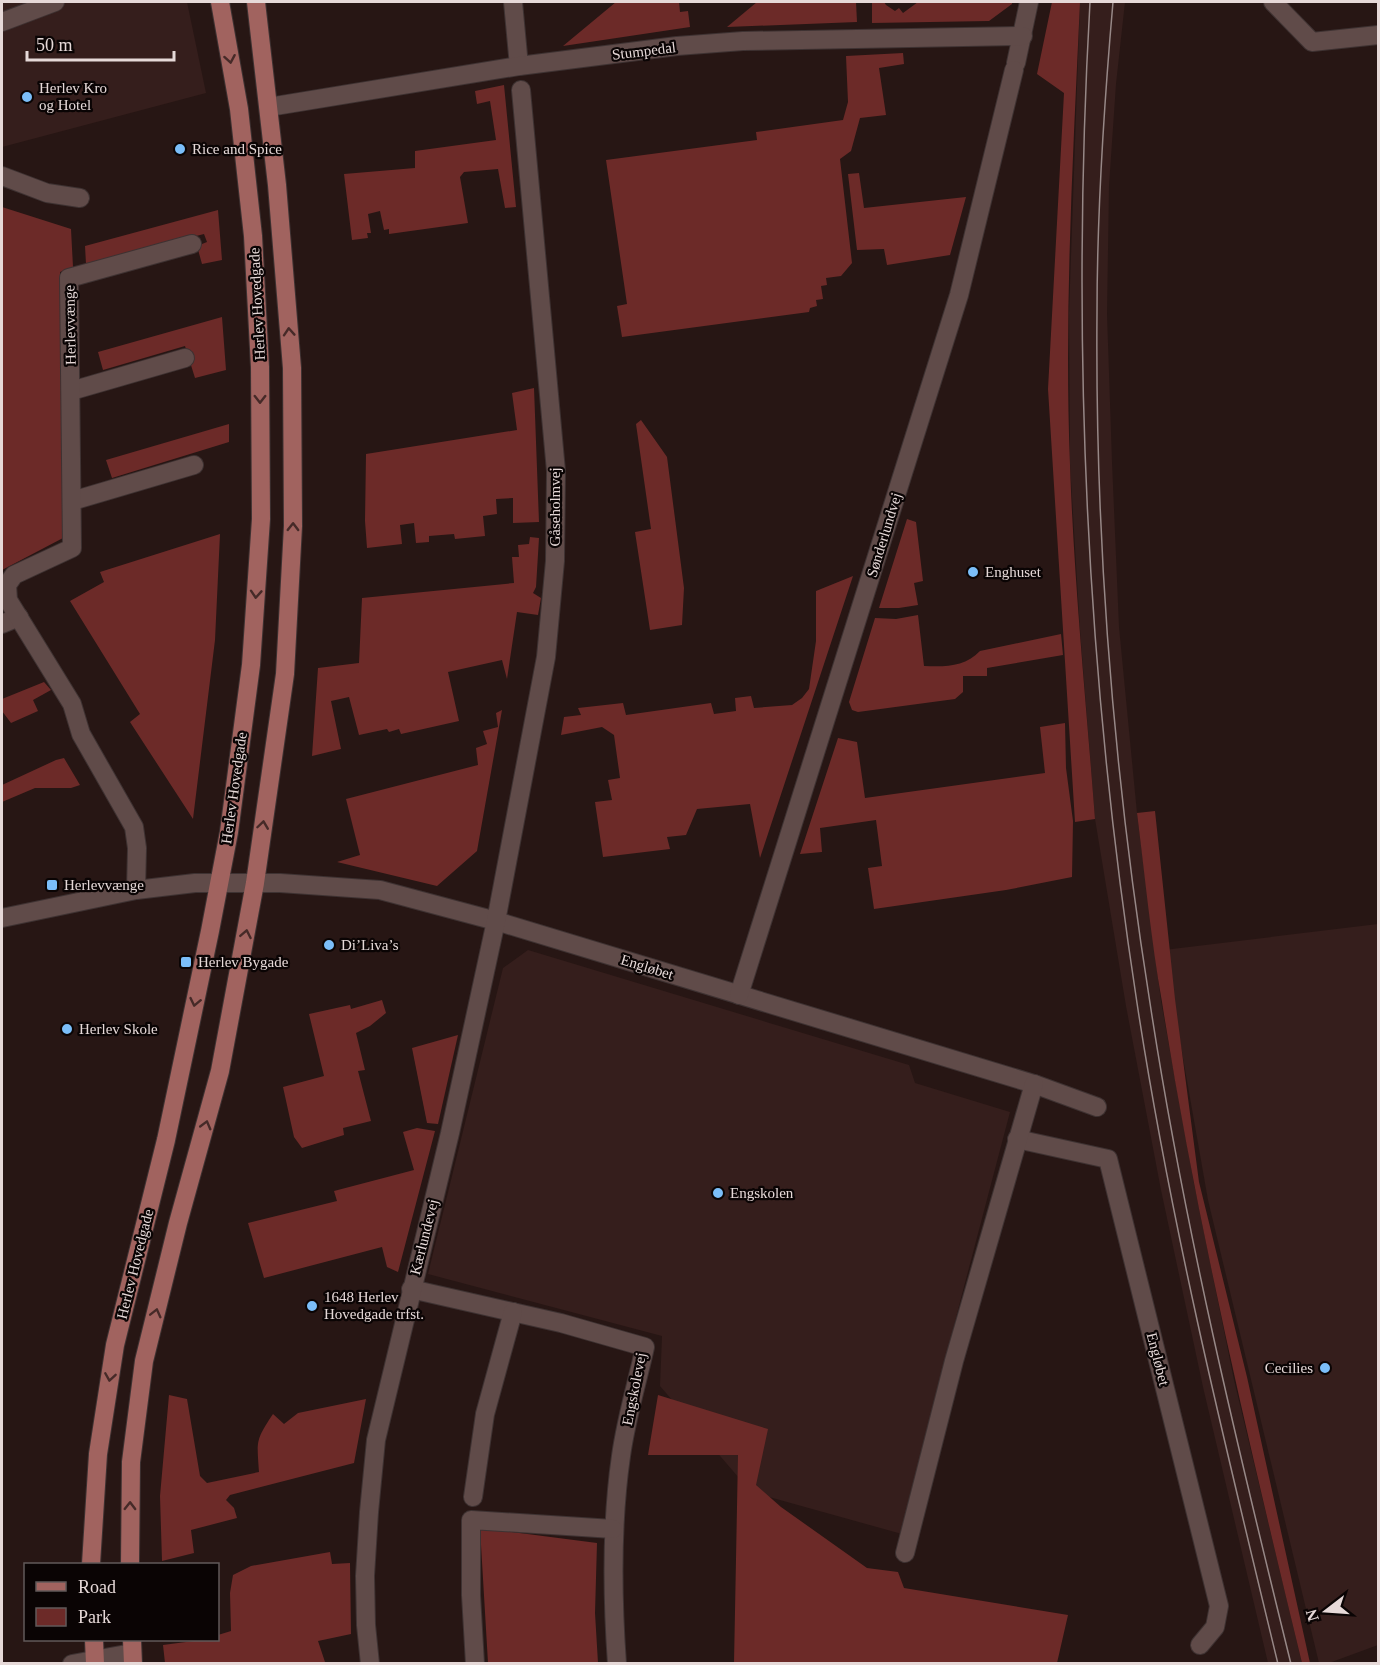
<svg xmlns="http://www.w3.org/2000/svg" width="1380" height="1665" viewBox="0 0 1380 1665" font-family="'Times New Roman',serif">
	<rect width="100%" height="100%" fill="#271614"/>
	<g fill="#351e1c">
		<polygon points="2,2 187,2 206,93 2,147"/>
		<polygon points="1080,2 1125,2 1116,84 1109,186 1107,314 1112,462 1119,627 1137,813 1161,1001 1194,1183 1234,1380 1302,1663 1268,1663 1203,1387 1161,1190 1126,1006 1095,819 1080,630 1070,464 1069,313"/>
		<polygon points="1378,924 1378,1645 1329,1663 1319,1663 1208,1200 1164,950"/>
		<polygon points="528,950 909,1065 915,1083 1010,1112 961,1298 902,1534 751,1492 660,1386 662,1336 428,1274 503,968"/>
	</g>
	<g fill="#6c2a28">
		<polygon points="616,2 679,2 680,12 688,11 690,27 563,46"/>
		<polygon points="757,2 856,2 857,22 727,27"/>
		<polygon points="872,2 884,2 886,5 895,11 899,8 903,13 918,2 1012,2 1012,4 989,21 872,23"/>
		<path d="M1052,2h28c-7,154 -16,309 -10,463 4,118 16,236 25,354l-20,3 -27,-433 16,-296 -27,-19z"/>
		<polygon points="903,53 904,64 879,68 886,115 860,118 851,151 840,159 852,263 841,276 826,278 827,285 821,286 823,299 816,300 817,306 810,308 809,312 622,337 617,306 627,304 606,160 757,140 756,132 843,120 848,102 846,56"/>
		<polygon points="504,85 516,207 505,208 498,169 464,172 460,177 468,223 389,234 389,229 384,230 380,211 368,214 371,233 367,233 368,238 352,240 344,174 415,168 415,151 496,140 490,101 477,104 475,91"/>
		<polygon points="859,173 864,208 966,197 950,255 887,265 884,249 857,250 848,174"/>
		<polygon points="2,207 71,229 73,267 60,272 63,538 2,570"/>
		<polygon points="218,210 222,260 202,264 197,246 207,242 204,234 86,264 85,246"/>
		<polygon points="222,317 226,370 195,378 185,346 103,370 98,352"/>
		<polygon points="534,388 539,522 513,523 513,498 496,499 497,514 483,516 485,536 455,539 454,534 429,536 429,542 416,543 414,523 400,525 402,544 367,548 365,521 366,454 517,430 512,393"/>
		<polygon points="641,420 667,457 684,588 682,625 650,630 635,532 651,529 636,424"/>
		<polygon points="229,424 229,442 112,478 106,460"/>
		<polygon points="907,519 916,522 923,581 914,583 918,605 899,608 879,608"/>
		<polygon points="220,534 215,640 193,819 130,722 140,714 70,601 104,582 100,572"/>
		<polygon points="530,537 539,538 536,587 533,593 541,598 538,615 517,612 507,679 502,660 448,672 459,721 401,734 399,729 389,732 387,729 359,735 349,697 331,701 341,749 312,756 318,668 359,663 362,598 514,583 512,557 519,557 518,545 529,544"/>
		<polygon points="853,576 760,858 750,804 697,809 686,835 667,837 670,849 603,857 595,802 612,800 608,780 620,778 614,735 602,727 561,735 564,717 581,715 578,708 623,703 626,715 711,703 714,714 736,711 735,698 751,696 754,708 792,705 802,698 809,689 816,641 816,591"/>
		<path d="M918,615l6,51c21,1 41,1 56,-15l81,-17 2,21 -76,13v8h-24v16l-8,7 -97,13 -6,-2 -3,-8 26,-84 21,1z"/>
		<polygon points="44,682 51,690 33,700 38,711 11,723 2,711 2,699"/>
		<polygon points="502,710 477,851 437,886 337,862 360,855 346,799 478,765 476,748 487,744 483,731 498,727 496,713"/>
		<polygon points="1065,723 1066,768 1073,821 1072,877 1006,890 874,909 868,868 882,866 876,820 820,828 822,852 800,854 838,738 857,742 865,798 1045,773 1040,727"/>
		<polygon points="64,758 80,785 71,788 35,788 2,802 2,785 56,760"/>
		<path d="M1155,811l20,188 24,183 48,195 63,286h-8c-53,-219 -105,-438 -140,-661 -11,-62 -17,-126 -25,-189z"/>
		<polygon points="382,1000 386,1013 370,1026 356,1033 365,1070 358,1071 371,1121 343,1128 344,1135 302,1148 294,1137 283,1087 324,1076 309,1014 350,1005 351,1009"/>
		<polygon points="458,1035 438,1124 427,1123 412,1048"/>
		<polygon points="417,1128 435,1131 398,1272 387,1267 382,1247 264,1278 248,1223 337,1201 334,1191 414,1170 403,1132"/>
		<path d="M169,1395l18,4 13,77 7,7 52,-11c-2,-31 -4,-31 14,-58l11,10 14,-11 68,-14 -12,64 -124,32 -4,5 8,8 3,10 -46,12 3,23 -32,8 -2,-65z"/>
		<polygon points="658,1395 768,1429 756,1485 781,1507 867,1568 898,1572 904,1588 1068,1615 1057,1663 734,1663 738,1455 648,1455"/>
		<polygon points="480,1528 597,1543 595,1613 598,1663 488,1663"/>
		<polygon points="330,1552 332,1564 350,1563 351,1634 318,1641 325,1662 165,1663 163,1645 201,1640 218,1640 218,1635 231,1631 230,1593 233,1575 251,1566"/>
	</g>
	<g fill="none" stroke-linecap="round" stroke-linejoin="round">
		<g stroke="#3e3232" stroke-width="20">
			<g id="minor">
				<polyline points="513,2 519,66"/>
				<polyline points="1273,2 1312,42 1378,35"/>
				<polyline points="2,22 55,2"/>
				<polyline points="1016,63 1029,2"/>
				<polyline points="269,107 519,66 677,46 743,41 1023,36"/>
				<polyline points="2,176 47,193 80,198"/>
				<polyline points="71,391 185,358"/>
				<polyline points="72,501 194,465"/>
				<polyline points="2,624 19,617"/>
				<polyline points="136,890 137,848 134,827 81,734 72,704 8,600 7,585 14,575 72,548 69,278 192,244"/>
				<polyline points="2,918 136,890 195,883 280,883 380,890 496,921 1034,1084 1097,1107"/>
				<polyline points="739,995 959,295 1014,70"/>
				<polyline points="1017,1139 1108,1159 1219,1606 1215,1627 1200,1645"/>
				<path d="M411,1289l150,34 84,24c-8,36 -19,72 -24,109 -10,69 -9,138 -4,208"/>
				<polyline points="473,1497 485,1414 513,1312"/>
				<polyline points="905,1553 954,1361 1034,1084"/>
				<polyline points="72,1664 132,1653"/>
				<polyline points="370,1664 366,1625 365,1576 369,1512 376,1440 450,1133 496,921 546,657 555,561 556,471 521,90"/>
				<polyline points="475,1664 471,1595 471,1520 613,1529"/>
			</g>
		</g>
		<g stroke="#3e3232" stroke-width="20">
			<g id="major">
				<polyline points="91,1564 98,1454 115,1345 166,1140 210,931 229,832 251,665 261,519 260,367 253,236 239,109 220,2"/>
				<polyline points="130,1564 131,1462 144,1361 178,1223 220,1071 255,883 285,674 293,526 292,368 277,185 256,2"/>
				<polyline points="94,1640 95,1664"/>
				<polyline points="132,1640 133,1664"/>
			</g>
		</g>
		<use href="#minor" stroke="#604b49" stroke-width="18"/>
		<use href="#major" stroke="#a1635f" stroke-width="18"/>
		<g stroke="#978887" stroke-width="1.5">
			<path d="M1090,2c-19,334 -4,670 47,1001 34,223 88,442 141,661"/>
			<path d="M1113,2c-9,103 -16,207 -16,311 -2,231 17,463 53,690 34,223 87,442 141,661"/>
		</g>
	</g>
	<defs><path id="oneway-chevron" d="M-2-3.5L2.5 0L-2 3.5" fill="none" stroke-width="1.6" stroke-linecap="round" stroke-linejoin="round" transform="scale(1.5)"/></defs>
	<g stroke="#462a28">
		<use href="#oneway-chevron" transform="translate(230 59) rotate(80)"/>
		<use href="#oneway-chevron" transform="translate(289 332) rotate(-94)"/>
		<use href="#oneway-chevron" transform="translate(260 399) rotate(90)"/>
		<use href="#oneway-chevron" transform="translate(293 527) rotate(-89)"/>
		<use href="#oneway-chevron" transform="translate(256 594) rotate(94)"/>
		<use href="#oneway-chevron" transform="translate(263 825) rotate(-82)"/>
		<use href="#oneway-chevron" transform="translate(246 934) rotate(-79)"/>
		<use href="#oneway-chevron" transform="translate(195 1002) rotate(102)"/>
		<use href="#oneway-chevron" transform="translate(206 1125) rotate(-75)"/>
		<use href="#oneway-chevron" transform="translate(156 1313) rotate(-76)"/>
		<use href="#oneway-chevron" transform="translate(110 1377) rotate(99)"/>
		<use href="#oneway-chevron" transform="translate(130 1506) rotate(-89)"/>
	</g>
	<g fill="#7bbef9" stroke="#0a0404" stroke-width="2">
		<circle cx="27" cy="97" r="6"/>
		<circle cx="180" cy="149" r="6"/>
		<circle cx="973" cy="572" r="6"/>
		<rect x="46" y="879" width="12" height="12" rx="3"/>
		<circle cx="329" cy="945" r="6"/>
		<rect x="180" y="956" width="12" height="12" rx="3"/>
		<circle cx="67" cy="1029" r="6"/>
		<circle cx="718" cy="1193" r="6"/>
		<circle cx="312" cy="1306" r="6"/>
		<circle cx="1325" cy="1368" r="6"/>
	</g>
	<g text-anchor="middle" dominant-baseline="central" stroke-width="4.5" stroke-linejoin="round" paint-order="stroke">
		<g font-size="15" fill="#e6d9d8" stroke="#0a0404">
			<text transform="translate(644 51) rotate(-7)">Stumpedal</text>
			<text transform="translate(257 304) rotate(-93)">Herlev Hovedgade</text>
			<text transform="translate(70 325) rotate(-91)">Herlevvænge</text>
			<text transform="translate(555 507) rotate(-90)">Gåseholmvej</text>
			<text transform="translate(884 535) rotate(-73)">Sønderlundvej</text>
			<text transform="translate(234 788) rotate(-82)">Herlev Hovedgade</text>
			<text transform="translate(647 967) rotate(17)">Engløbet</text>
			<text transform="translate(424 1237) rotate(-76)">Kærlundevej</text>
			<text transform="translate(135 1264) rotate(-76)">Herlev Hovedgade</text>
			<text transform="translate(1158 1359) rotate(76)">Engløbet</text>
			<text transform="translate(634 1389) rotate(-79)">Engskolevej</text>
		</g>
		<g font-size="15" fill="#e6d9d8" stroke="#0a0404" text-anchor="start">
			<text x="39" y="88">Herlev Kro<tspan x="39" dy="17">og Hotel</tspan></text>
			<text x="192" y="149">Rice and Spice</text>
			<text x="985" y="572">Enghuset</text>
			<text x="64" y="885">Herlevvænge</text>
			<text x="341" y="945">Di’Liva’s</text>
			<text x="198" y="962">Herlev Bygade</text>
			<text x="79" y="1029">Herlev Skole</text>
			<text x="730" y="1193">Engskolen</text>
			<text x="324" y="1297">1648 Herlev<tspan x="324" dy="17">Hovedgade trfst.</tspan></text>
			<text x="1313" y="1368" text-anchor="end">Cecilies</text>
		</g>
	</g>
	<rect width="1380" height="1665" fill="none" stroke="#e6d9d8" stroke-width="6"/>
	<rect x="24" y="1563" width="195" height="78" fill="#0a0404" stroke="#625959" stroke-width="1.5"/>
	<rect x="36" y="1582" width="30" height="9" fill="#a1635f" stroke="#625959" stroke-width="1.5"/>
	<text x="78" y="1593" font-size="18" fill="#e6d9d8">Road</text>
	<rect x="36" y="1608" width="30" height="18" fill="#6c2a28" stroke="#625959" stroke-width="1.5"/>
	<text x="78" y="1623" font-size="18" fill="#e6d9d8">Park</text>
	<g transform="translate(1326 1611) rotate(253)" stroke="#0a0404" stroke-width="4.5" paint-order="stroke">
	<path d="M0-4.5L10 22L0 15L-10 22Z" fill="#e6d9d8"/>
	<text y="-9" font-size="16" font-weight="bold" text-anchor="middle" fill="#e6d9d8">N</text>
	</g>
	<path d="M27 51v9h147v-9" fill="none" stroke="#e6d9d8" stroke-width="3"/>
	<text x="36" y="51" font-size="18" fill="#e6d9d8" stroke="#0a0404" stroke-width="4.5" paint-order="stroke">50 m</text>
</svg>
